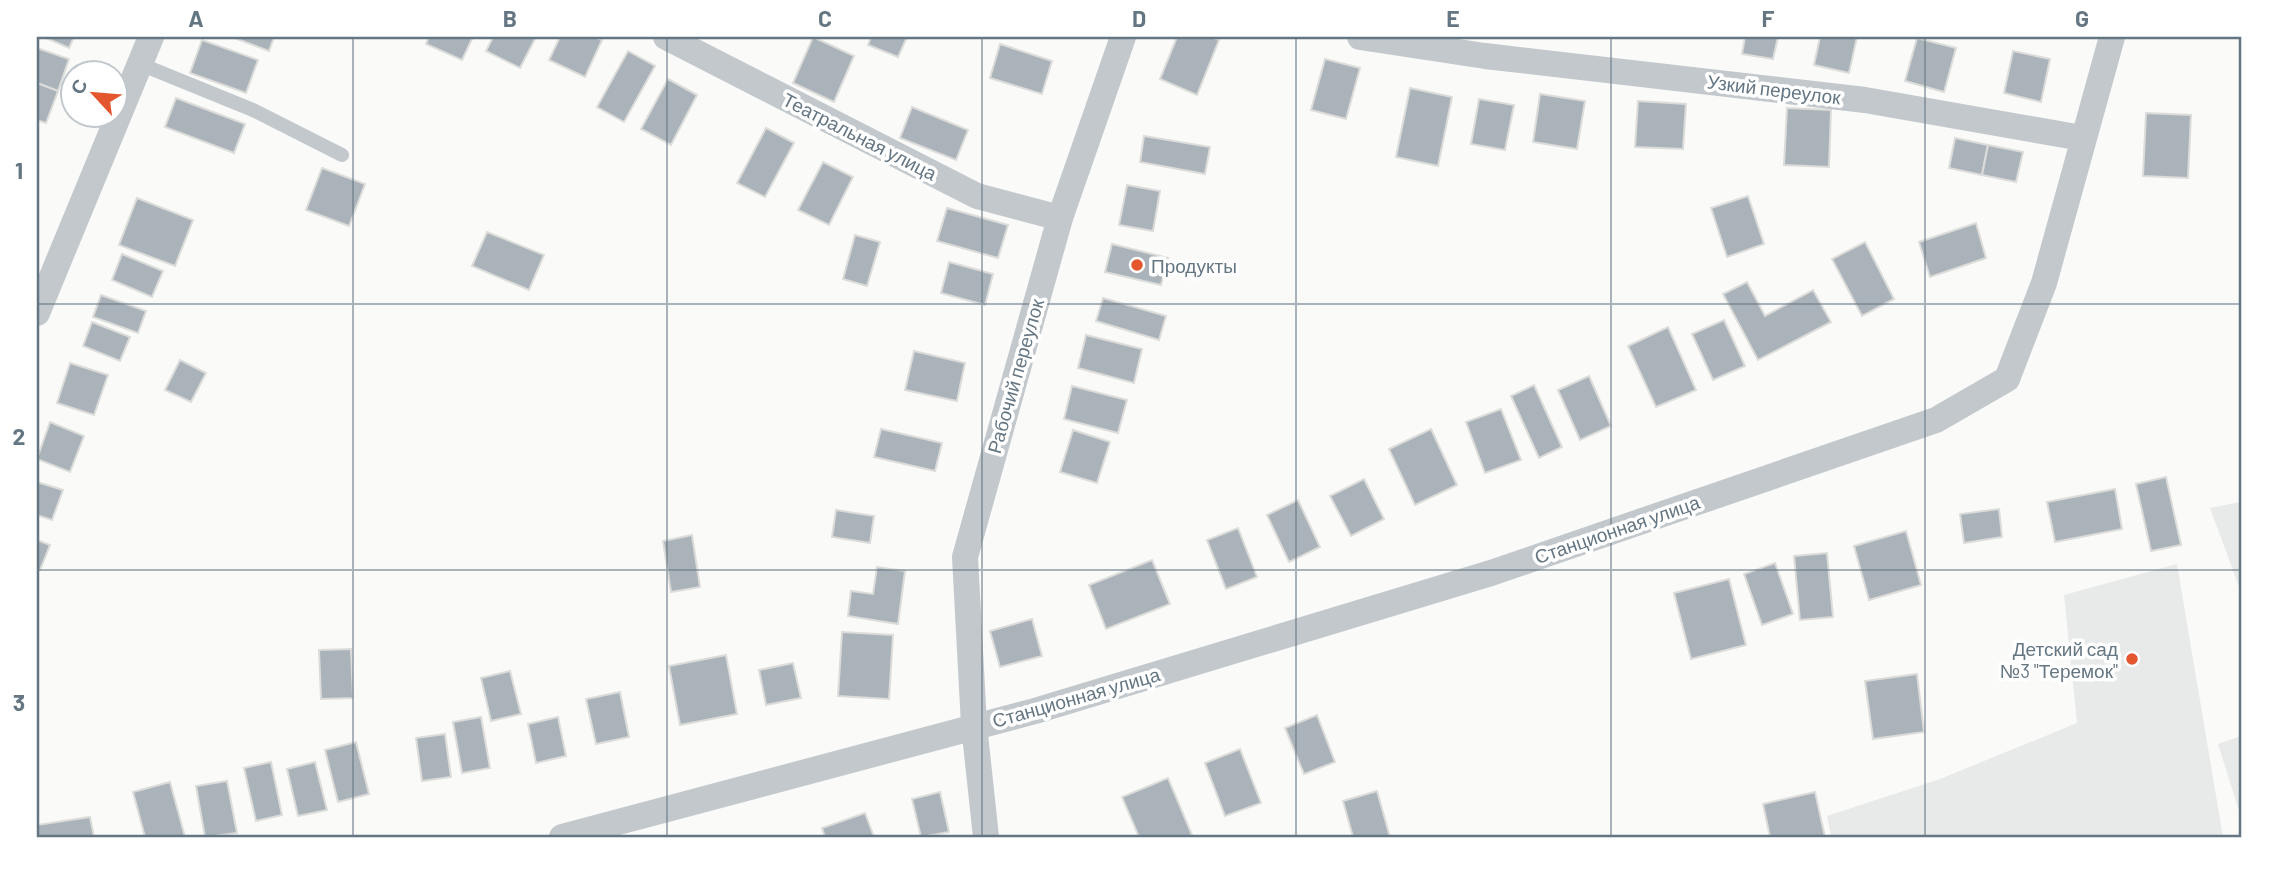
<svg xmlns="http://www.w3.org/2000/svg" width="2278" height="874" viewBox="0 0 2278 874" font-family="Barlow,sans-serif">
	<rect width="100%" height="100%" fill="#fafaf8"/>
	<g fill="#e8e9e9">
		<polygon points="2241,502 2241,592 2210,508"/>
		<polygon points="2177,564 2223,837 1831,837 1827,816 1940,779 2077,723 2064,595"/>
		<polygon points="2241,736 2241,817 2218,744"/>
	</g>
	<g fill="#aab3b9" stroke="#dcdcda" stroke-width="2">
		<polygon points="44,37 74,37 69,48"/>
		<polygon points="232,37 274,37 269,51"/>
		<polygon points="429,37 473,37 462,60 426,44"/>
		<polygon points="493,37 536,37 520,68 486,51"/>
		<polygon points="560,37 595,37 602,40 585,77 549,60"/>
		<polygon points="813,37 854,56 834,102 793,83"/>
		<polygon points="871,37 907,37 898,57 868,45"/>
		<polygon points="1177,37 1212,37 1219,40 1197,95 1160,79"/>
		<polygon points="1745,37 1778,37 1773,59 1742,54"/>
		<polygon points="1820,37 1857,37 1849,73 1814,65"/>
		<polygon points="1917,38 1956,48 1944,92 1905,81"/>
		<polygon points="202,40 258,60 246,93 190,73"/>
		<polygon points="1000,44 1052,61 1042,94 990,78"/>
		<polygon points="37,48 69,59 58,91 37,83"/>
		<polygon points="628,51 655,66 624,122 597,107"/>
		<polygon points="2013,51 2050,59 2041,102 2004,93"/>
		<polygon points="1325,59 1360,68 1346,119 1311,110"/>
		<polygon points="668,79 697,95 671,145 641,129"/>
		<polygon points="37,83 58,91 46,123 37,120"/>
		<polygon points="1410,88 1452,97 1438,166 1396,157"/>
		<polygon points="1540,94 1585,101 1577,149 1533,142"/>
		<polygon points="176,98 245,124 234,153 165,127"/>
		<polygon points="1479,99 1514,105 1505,150 1471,144"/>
		<polygon points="1638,101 1686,104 1683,149 1635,147"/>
		<polygon points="912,107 968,130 956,160 900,138"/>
		<polygon points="1787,108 1831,110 1829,167 1784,165"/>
		<polygon points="2146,113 2191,115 2188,178 2143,176"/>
		<polygon points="766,128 794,143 765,197 737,183"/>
		<polygon points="1144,136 1210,147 1205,174 1140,162"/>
		<polygon points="1955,138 1988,145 1982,175 1949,168"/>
		<polygon points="1988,145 2023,152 2016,182 1982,175"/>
		<polygon points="823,162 853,177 829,225 798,210"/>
		<polygon points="322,168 365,184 349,226 306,210"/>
		<polygon points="1127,185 1160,191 1153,231 1119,225"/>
		<polygon points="1748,196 1764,244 1727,257 1711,208"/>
		<polygon points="137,198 193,220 175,266 119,245"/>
		<polygon points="947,208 1008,225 998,258 937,241"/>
		<polygon points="1976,223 1986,258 1930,277 1919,242"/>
		<polygon points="487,232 544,255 529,290 472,266"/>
		<polygon points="855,235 880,242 867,286 843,279"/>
		<polygon points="1865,242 1894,299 1862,316 1832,259"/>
		<polygon points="1112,244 1168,258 1161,285 1105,272"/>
		<polygon points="122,254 163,271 152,297 112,280"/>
		<polygon points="949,262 993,274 985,305 941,293"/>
		<polygon points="1747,282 1765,316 1813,290 1831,322 1758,360 1723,294"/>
		<polygon points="101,295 146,311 138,333 93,317"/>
		<polygon points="1103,298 1166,316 1159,340 1096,321"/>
		<polygon points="1724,320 1745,366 1713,380 1692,334"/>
		<polygon points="92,322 130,337 120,361 83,346"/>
		<polygon points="1668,327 1696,390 1656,407 1628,346"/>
		<polygon points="1086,335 1142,349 1134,383 1078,368"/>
		<polygon points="914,351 965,363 957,401 905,390"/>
		<polygon points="180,360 206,373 191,402 165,390"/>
		<polygon points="70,363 108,375 94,415 57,403"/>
		<polygon points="1589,376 1611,426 1580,440 1558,390"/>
		<polygon points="1534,385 1562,447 1539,458 1511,396"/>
		<polygon points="1072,386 1127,400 1118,433 1064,419"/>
		<polygon points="1501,409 1521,460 1485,473 1466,422"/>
		<polygon points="50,422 84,436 70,472 37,459"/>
		<polygon points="881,429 942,443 935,471 874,457"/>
		<polygon points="1431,429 1457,485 1415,505 1389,449"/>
		<polygon points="1073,430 1110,442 1097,483 1060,472"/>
		<polygon points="2166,477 2181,545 2151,551 2136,484"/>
		<polygon points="1364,479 1384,519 1351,536 1330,496"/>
		<polygon points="37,482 63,490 52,520 37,515"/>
		<polygon points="2115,489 2122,529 2055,542 2047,502"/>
		<polygon points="1298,500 1320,547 1289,562 1267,515"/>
		<polygon points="1999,509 2002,537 1964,543 1960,514"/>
		<polygon points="836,510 874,516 870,543 832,537"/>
		<polygon points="1238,528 1257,577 1226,589 1207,540"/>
		<polygon points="1906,531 1921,585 1869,600 1854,546"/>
		<polygon points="692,535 700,587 671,592 663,541"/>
		<polygon points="37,540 50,545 40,570 37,569"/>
		<polygon points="1827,553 1833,617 1800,620 1794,556"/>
		<polygon points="1152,560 1170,604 1106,629 1089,585"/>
		<polygon points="1775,563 1793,614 1762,625 1744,574"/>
		<polygon points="877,567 905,571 898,624 848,616 851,591 873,594"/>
		<polygon points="1729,579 1746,645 1691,659 1674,593"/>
		<polygon points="1032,619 1042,656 1000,667 990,631"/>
		<polygon points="842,632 893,635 889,699 838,696"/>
		<polygon points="351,649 353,698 321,699 319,650"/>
		<polygon points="726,655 737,714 680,725 669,666"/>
		<polygon points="793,663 801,698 766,705 759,670"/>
		<polygon points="510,671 521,714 491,721 481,678"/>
		<polygon points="1917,674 1924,732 1873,739 1865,681"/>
		<polygon points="620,692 629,737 596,744 586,699"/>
		<polygon points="1317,715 1335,762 1304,774 1285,728"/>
		<polygon points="481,717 490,768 462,773 453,722"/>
		<polygon points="558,717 566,756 536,763 528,724"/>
		<polygon points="445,734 451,777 422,781 416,738"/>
		<polygon points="356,742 369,794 338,802 325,750"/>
		<polygon points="1240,749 1261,803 1225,816 1205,763"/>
		<polygon points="271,762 282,815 256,821 244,768"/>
		<polygon points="315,762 327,810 298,816 287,769"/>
		<polygon points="1168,778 1192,835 1187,837 1139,837 1122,797"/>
		<polygon points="227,781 237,833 205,837 196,786"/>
		<polygon points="170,782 185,837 145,837 133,792"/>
		<polygon points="1377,791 1390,837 1353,837 1343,801"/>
		<polygon points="940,792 949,832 921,837 912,799"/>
		<polygon points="1815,792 1825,837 1770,837 1763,804"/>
		<polygon points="865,813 874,837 825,837 822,828"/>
		<polygon points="90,817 94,837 37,837 37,825"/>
	</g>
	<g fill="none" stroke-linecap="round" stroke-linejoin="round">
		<polyline stroke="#c3c8cc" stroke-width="14" points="140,64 253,110 342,155"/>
		<g stroke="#c3c8cc" stroke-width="26">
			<polyline points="666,37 977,196 1060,218"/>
			<polyline points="1360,37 1485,56 1865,100 2082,138"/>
			<polyline points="37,313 151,37"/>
			<polyline points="562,837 1035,711 1491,573 1936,420 2007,379 2044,283 2112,37"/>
			<polyline points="986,837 974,725 965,557 1060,218 1123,37"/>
		</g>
	</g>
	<path fill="none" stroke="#657683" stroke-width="2" stroke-opacity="0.55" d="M353,37v800M667,37v800M982,37v800M1296,37v800M1611,37v800M1925,37v800M37,304h2204M37,570h2204"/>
	<g fill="#e4572e" stroke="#fff" stroke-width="2.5">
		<circle cx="1137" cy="265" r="7"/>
		<circle cx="2132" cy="659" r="7"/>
	</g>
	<g text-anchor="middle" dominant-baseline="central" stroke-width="7" stroke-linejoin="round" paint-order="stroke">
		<g font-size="19" fill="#657683" stroke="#fff">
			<text transform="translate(1774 89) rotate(7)">Узкий переулок</text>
			<text transform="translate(860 136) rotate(27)">Театральная улица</text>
			<text transform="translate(1015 376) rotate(-74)">Рабочий переулок</text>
			<text transform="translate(1617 529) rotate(-19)">Станционная улица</text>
			<text transform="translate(1076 697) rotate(-16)">Станционная улица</text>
		</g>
		<g font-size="19" fill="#657683" stroke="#fff" text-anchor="start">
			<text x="1151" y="265">Продукты</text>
			<text x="2118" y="648" text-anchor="end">Детский сад<tspan x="2118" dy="22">№3 "Теремок"</tspan></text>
		</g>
	</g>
	<rect width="2278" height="874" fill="none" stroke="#ffffff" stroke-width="77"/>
	<g transform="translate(94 94) rotate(296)"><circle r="33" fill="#ffffff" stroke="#c1c8cd" stroke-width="2"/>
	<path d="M0-5L12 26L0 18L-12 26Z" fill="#e4572e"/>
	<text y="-10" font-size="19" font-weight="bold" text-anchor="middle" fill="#657683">С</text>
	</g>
	<rect x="38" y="38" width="2202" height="798" fill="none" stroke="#657683" stroke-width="2.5"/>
	<g font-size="23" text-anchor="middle" font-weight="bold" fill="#657683">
		<text x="196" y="27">A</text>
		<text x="510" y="27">B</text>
		<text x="825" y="27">C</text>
		<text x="1139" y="27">D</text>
		<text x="1453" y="27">E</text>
		<text x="1768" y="27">F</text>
		<text x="2082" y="27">G</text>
		<text x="19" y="179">1</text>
		<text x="19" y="445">2</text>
		<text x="19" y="711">3</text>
	</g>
</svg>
